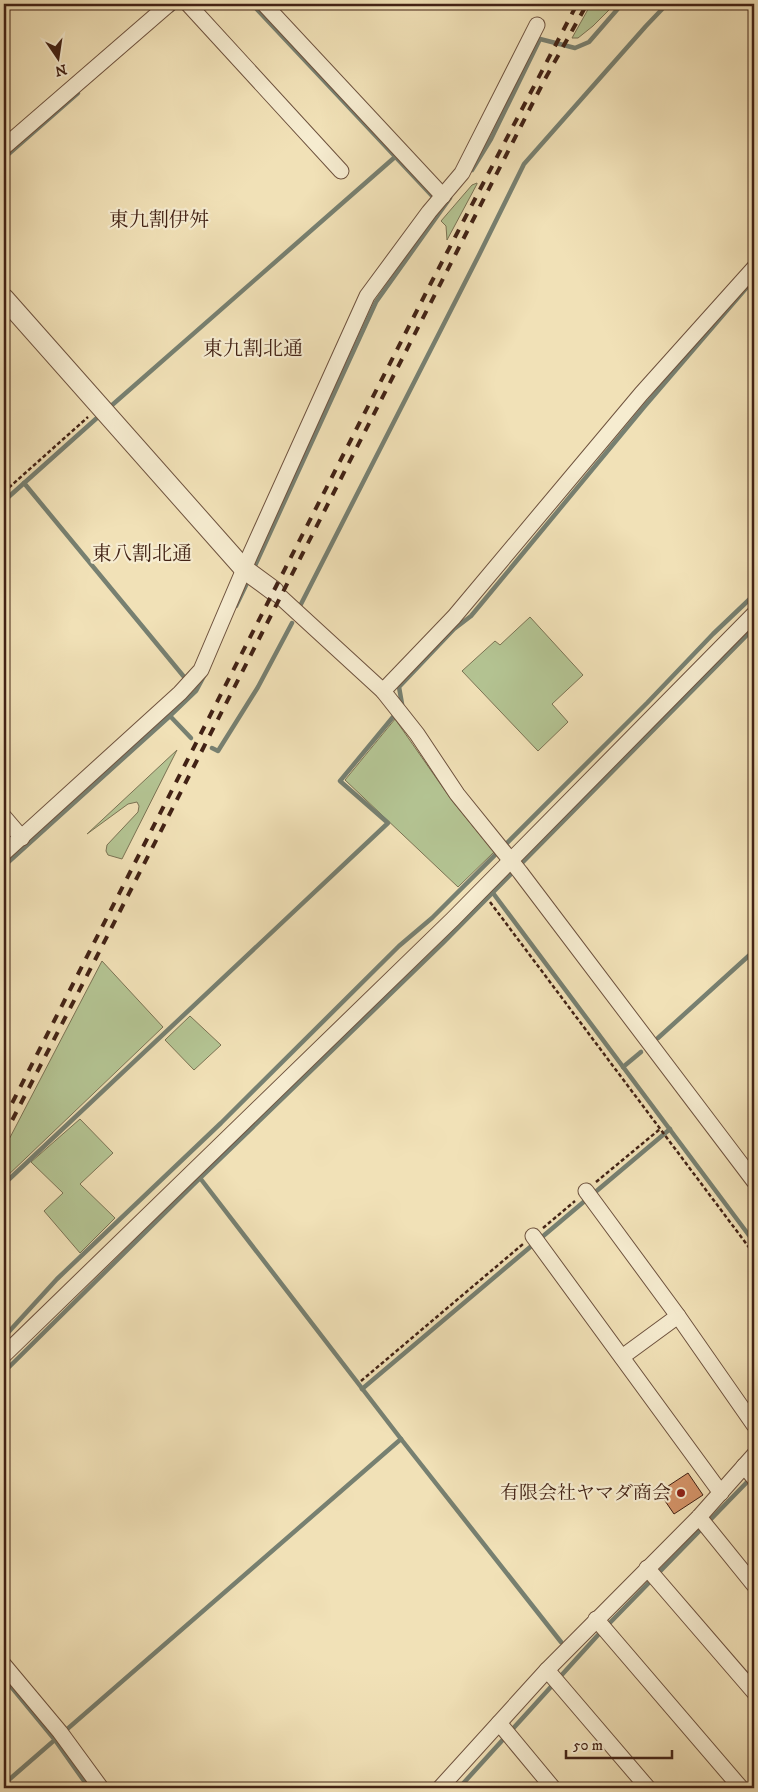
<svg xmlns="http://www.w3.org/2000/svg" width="758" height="1792" viewBox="0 0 758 1792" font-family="'IM FELL DW Pica','Noto Serif JP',serif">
	<rect width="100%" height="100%" fill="#f1e1b7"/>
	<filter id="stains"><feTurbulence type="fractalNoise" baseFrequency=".004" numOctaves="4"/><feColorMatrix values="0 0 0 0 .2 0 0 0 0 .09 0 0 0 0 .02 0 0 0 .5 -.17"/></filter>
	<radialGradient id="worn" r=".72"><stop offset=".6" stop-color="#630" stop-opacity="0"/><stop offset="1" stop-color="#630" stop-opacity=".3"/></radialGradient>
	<g fill="#b4c493" stroke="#7b7354">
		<polygon points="591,4 615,4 593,26 578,38 572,38"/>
		<polygon points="477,183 477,184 447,240 446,226 441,221 472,185"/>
		<polygon points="530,617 583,675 552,704 568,722 538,751 462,671 495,641 500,645"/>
		<polygon points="395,719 453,802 494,852 458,887 345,780"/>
		<polygon points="177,750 122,859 108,855 106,851 107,845 138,812 139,806 137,802 128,804 87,834"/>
		<polygon points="102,961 163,1027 4,1179 4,1149"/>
		<polygon points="190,1016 221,1045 194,1070 165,1040"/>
		<polygon points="80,1119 113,1153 80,1184 115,1218 80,1253 44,1211 63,1193 31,1162"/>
	</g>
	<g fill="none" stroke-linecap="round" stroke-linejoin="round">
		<g stroke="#778071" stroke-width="4.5">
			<polyline points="252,4 435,199"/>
			<polyline points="172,10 179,4"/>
			<polyline points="4,158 78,93"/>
			<polyline points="472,170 491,139 540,39 575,48 589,42 622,4"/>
			<polyline points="111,406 395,157"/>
			<polyline points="24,483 185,678"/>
			<polyline points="4,501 98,417"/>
			<polyline points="253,570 376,302 450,198"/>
			<polyline points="236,606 249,579"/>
			<polyline points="300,606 479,255 524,164 646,26 667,4"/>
			<polyline points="402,704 399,687 454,629 471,616 481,604 644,407 754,279"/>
			<polyline points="170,716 191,738"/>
			<polyline points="212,748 218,751 258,687 292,623"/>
			<polyline points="4,866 170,716 196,691 204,676"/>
			<polyline points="493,893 754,1242"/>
			<polyline points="658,1038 754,951"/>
			<polyline points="623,1067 641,1052"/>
			<polyline points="200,1178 401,1439 561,1642"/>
			<polyline points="4,1184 388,823 340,781 393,717"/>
			<polyline points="4,1337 57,1279 221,1123 399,946 432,918 647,703 713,634 754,595"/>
			<polyline points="4,1372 193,1185 443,943 754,628"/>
			<polyline points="362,1389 670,1129"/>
			<polyline points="4,1678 55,1740 89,1788"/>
			<polyline points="4,1784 401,1439"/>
			<polyline points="459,1788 598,1635 751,1478"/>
		</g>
	</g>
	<polygon fill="#d39368" stroke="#422215" points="688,1473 703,1495 674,1514 659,1492"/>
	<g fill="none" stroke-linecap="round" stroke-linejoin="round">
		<g stroke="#6e523e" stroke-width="17">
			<g id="minor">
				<polyline points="188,4 341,171"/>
				<polyline points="264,4 443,196"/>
				<polyline points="4,147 169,4"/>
				<polyline points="274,591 383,691 417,734 457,794 520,872 754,1181"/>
				<polyline points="383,691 454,617 641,394 754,268"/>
				<polyline points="4,817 22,838"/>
				<polyline points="4,853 180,693 201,670 250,555 367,296 429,212 462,173 537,25"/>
				<polyline points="586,1191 678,1316 754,1425"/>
				<polyline points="533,1236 721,1493"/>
				<polyline points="4,1355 453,919 754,614"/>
				<polyline points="622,1357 678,1316"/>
				<polyline points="744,1466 754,1478"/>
				<polyline points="699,1517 754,1585"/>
				<polyline points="647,1568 754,1692"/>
				<polyline points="596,1619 741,1788"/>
				<polyline points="4,1665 60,1732 101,1788"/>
				<polyline points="547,1670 648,1788"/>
				<polyline points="499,1723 553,1788"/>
				<polyline points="440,1788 547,1670 699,1517 754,1455"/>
			</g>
		</g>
		<g stroke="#6e523e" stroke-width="21">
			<polyline id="tertiary" points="4,298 244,569 274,591"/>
		</g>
		<g stroke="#422215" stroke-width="2.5" stroke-dasharray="4 2.5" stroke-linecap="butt">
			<polyline points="4,492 88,417"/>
			<polyline points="490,902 754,1254"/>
			<polyline points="596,1182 660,1129"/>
			<polyline points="543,1228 575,1201"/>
			<polyline points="361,1381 523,1244"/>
		</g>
		<use href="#minor" stroke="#f6ecd0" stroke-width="15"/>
		<use href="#tertiary" stroke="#f6ecd0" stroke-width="19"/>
		<g stroke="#422215" stroke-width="4" stroke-dasharray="9 9" stroke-linecap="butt">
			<polyline points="4,1119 431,283 577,4"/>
			<polyline points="4,1136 96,958 545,79 587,4"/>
		</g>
	</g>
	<circle fill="#8f2418" stroke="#f6ecd0" stroke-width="2" cx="681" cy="1493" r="5"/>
	<g text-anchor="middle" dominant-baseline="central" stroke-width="4.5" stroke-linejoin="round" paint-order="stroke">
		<g font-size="19" fill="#422215" stroke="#f6ecd0" text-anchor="end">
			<text x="671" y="1493">有限会社ヤマダ商会</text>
		</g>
		<g font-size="20" fill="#422215" stroke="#f6ecd0">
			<text x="159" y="220">東九割伊舛</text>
			<text x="253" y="349">東九割北通</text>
			<text x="142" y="554">東八割北通</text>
		</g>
	</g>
	<rect width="758" height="1792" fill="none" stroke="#f1e1b7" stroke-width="20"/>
	<rect x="5" y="5" width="748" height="1782" fill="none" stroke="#422215" stroke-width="2.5"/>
	<rect x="10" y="10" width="738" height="1772" fill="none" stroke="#422215"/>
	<g transform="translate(58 58) rotate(167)" stroke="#f6ecd0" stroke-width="4" paint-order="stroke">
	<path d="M0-4L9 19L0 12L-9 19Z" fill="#422215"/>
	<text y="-8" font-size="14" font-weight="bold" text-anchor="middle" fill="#422215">N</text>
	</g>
	<path d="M566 1750v8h106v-8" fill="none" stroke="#422215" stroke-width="2.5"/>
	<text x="573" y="1750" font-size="15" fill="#422215" stroke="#f6ecd0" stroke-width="4" paint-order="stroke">50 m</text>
	<rect width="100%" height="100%" filter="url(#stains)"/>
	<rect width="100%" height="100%" fill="url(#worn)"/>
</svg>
